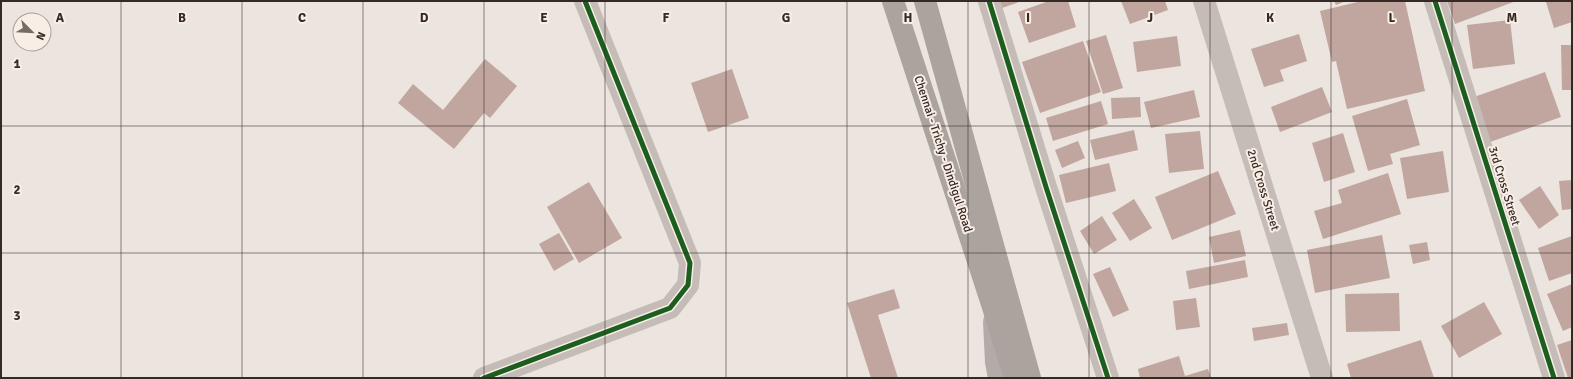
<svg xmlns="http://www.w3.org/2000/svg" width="1573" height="379" viewBox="0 0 1573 379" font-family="Signika,sans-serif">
	<rect width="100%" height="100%" fill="#ece4de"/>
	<g fill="#c0a69f">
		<polygon points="1000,1 1022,1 1002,8"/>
		<polygon points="1049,1 1068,1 1076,27 1029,43 1018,12"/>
		<polygon points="1121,1 1165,1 1168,10 1130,24"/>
		<polygon points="1334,1 1346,1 1336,5"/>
		<polygon points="1362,1 1405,1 1425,91 1347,109 1336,61 1332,62 1320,11"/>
		<polygon points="1447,1 1516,1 1455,24"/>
		<polygon points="1549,1 1572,1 1572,22 1554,28 1546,2"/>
		<polygon points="1510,20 1515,64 1473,69 1467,25"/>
		<polygon points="1299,34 1307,61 1280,70 1284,81 1264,87 1251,49"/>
		<polygon points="1106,35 1123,88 1103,94 1086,41"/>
		<polygon points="1177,36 1181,66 1137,72 1133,42"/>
		<polygon points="1083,41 1101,92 1040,113 1022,62"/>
		<polygon points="1561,45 1572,45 1572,90 1562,90"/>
		<polygon points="485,59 517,86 490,118 484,113 454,149 398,103 413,84 443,110"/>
		<polygon points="732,69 749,118 708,132 691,83"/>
		<polygon points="1545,72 1561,117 1490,142 1474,97"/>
		<polygon points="1322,87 1332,112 1280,132 1271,107"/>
		<polygon points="1194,90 1200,117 1151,128 1144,102"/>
		<polygon points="1140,97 1141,117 1112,119 1111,98"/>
		<polygon points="1407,99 1420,145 1390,154 1393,164 1368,171 1352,116"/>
		<polygon points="1101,101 1108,124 1053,141 1046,118"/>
		<polygon points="1134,130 1138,150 1095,160 1090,140"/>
		<polygon points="1200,131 1204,169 1169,173 1165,134"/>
		<polygon points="1343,133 1355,172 1324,182 1312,143"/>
		<polygon points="1078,141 1085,158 1062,168 1055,150"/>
		<polygon points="1443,151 1449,192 1407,199 1400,158"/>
		<polygon points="1109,163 1116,191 1066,203 1059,175"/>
		<polygon points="1218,171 1236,214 1172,240 1155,197"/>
		<polygon points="1388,173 1401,214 1323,239 1314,211 1342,203 1338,190"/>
		<polygon points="1572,180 1572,209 1562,210 1559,181"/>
		<polygon points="589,182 622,238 579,263 547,207"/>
		<polygon points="1540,186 1559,215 1539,229 1519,200"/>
		<polygon points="1134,199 1152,228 1130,241 1112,213"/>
		<polygon points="1102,216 1117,240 1094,254 1080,231"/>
		<polygon points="1240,230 1246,256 1214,263 1209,237"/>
		<polygon points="559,233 574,259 554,271 539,244"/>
		<polygon points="1382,235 1390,278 1315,293 1307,250"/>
		<polygon points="1572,236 1572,273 1549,281 1538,248"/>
		<polygon points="1427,242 1430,260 1413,264 1409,245"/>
		<polygon points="1245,260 1248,277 1189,289 1186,271"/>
		<polygon points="1110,267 1129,310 1113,317 1093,274"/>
		<polygon points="1572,284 1572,327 1563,331 1547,294"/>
		<polygon points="894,289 900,308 878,315 898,378 871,378 847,303"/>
		<polygon points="1399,293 1400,331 1346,332 1345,294"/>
		<polygon points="1196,298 1200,327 1176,330 1173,301"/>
		<polygon points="1484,302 1502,334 1459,358 1441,326"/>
		<polygon points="1287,323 1289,335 1254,341 1252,328"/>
		<polygon points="1421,340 1434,378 1351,378 1347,364"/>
		<polygon points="1572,340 1572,378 1568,378 1557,345"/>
		<polygon points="1179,356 1185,376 1208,369 1211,378 1140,378 1138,369"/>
	</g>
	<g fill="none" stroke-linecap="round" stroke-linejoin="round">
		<g stroke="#c5bcb7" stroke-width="22">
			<polyline points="989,1 1046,187 1108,378"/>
			<polyline points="1204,1 1322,378"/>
			<polyline points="1435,1 1554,378"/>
			<polyline points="484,378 670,308 688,285 690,263 585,1"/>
		</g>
		<polyline stroke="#b3aba7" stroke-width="22" points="994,322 996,362 999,378"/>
		<g stroke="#aba39e" stroke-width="22">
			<polyline points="893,1 993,307 1015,378"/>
			<polyline points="925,1 1030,378"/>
		</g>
		<g stroke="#f9eee5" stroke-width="8">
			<g id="cycleway">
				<polyline points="989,1 1046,187 1108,378"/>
				<polyline points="1435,1 1554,378"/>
				<polyline points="484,378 670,308 688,285 690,263 585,1"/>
			</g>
		</g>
		<use href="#cycleway" stroke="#1b5e20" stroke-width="5"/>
	</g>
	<path fill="none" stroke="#352926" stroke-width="1" stroke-opacity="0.55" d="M121,1v377M242,1v377M363,1v377M484,1v377M605,1v377M726,1v377M847,1v377M968,1v377M1089,1v377M1210,1v377M1331,1v377M1452,1v377M1,126h1571M1,253h1571"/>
	<g text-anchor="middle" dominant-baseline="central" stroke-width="4" stroke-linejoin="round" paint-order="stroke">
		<g font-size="12" fill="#352926" stroke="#f9eee5">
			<text transform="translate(943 154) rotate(72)">Chennai - Trichy - Dindigul Road</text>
			<text transform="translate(1504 186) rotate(73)">3rd Cross Street</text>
			<text transform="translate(1263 190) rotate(73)">2nd Cross Street</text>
		</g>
	</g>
	<g font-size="13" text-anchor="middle" font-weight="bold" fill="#352926" stroke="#f9eee5" stroke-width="4" stroke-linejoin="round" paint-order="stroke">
		<text x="60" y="22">A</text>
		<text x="182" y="22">B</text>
		<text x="302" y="22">C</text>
		<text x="424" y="22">D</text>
		<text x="544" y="22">E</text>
		<text x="666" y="22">F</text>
		<text x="786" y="22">G</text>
		<text x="908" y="22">H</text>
		<text x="1028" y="22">I</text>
		<text x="1150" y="22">J</text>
		<text x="1270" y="22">K</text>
		<text x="1392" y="22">L</text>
		<text x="1512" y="22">M</text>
		<text x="17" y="68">1</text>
		<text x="17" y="194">2</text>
		<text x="17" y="320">3</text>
	</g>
	<rect width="1573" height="379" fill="none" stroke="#352926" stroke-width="4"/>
	<g transform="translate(32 32) rotate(114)"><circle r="19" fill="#f9eee5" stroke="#ab9f99"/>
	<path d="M0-3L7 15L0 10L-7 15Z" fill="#756a66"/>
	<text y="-6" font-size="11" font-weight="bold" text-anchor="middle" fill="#352926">N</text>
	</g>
</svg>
